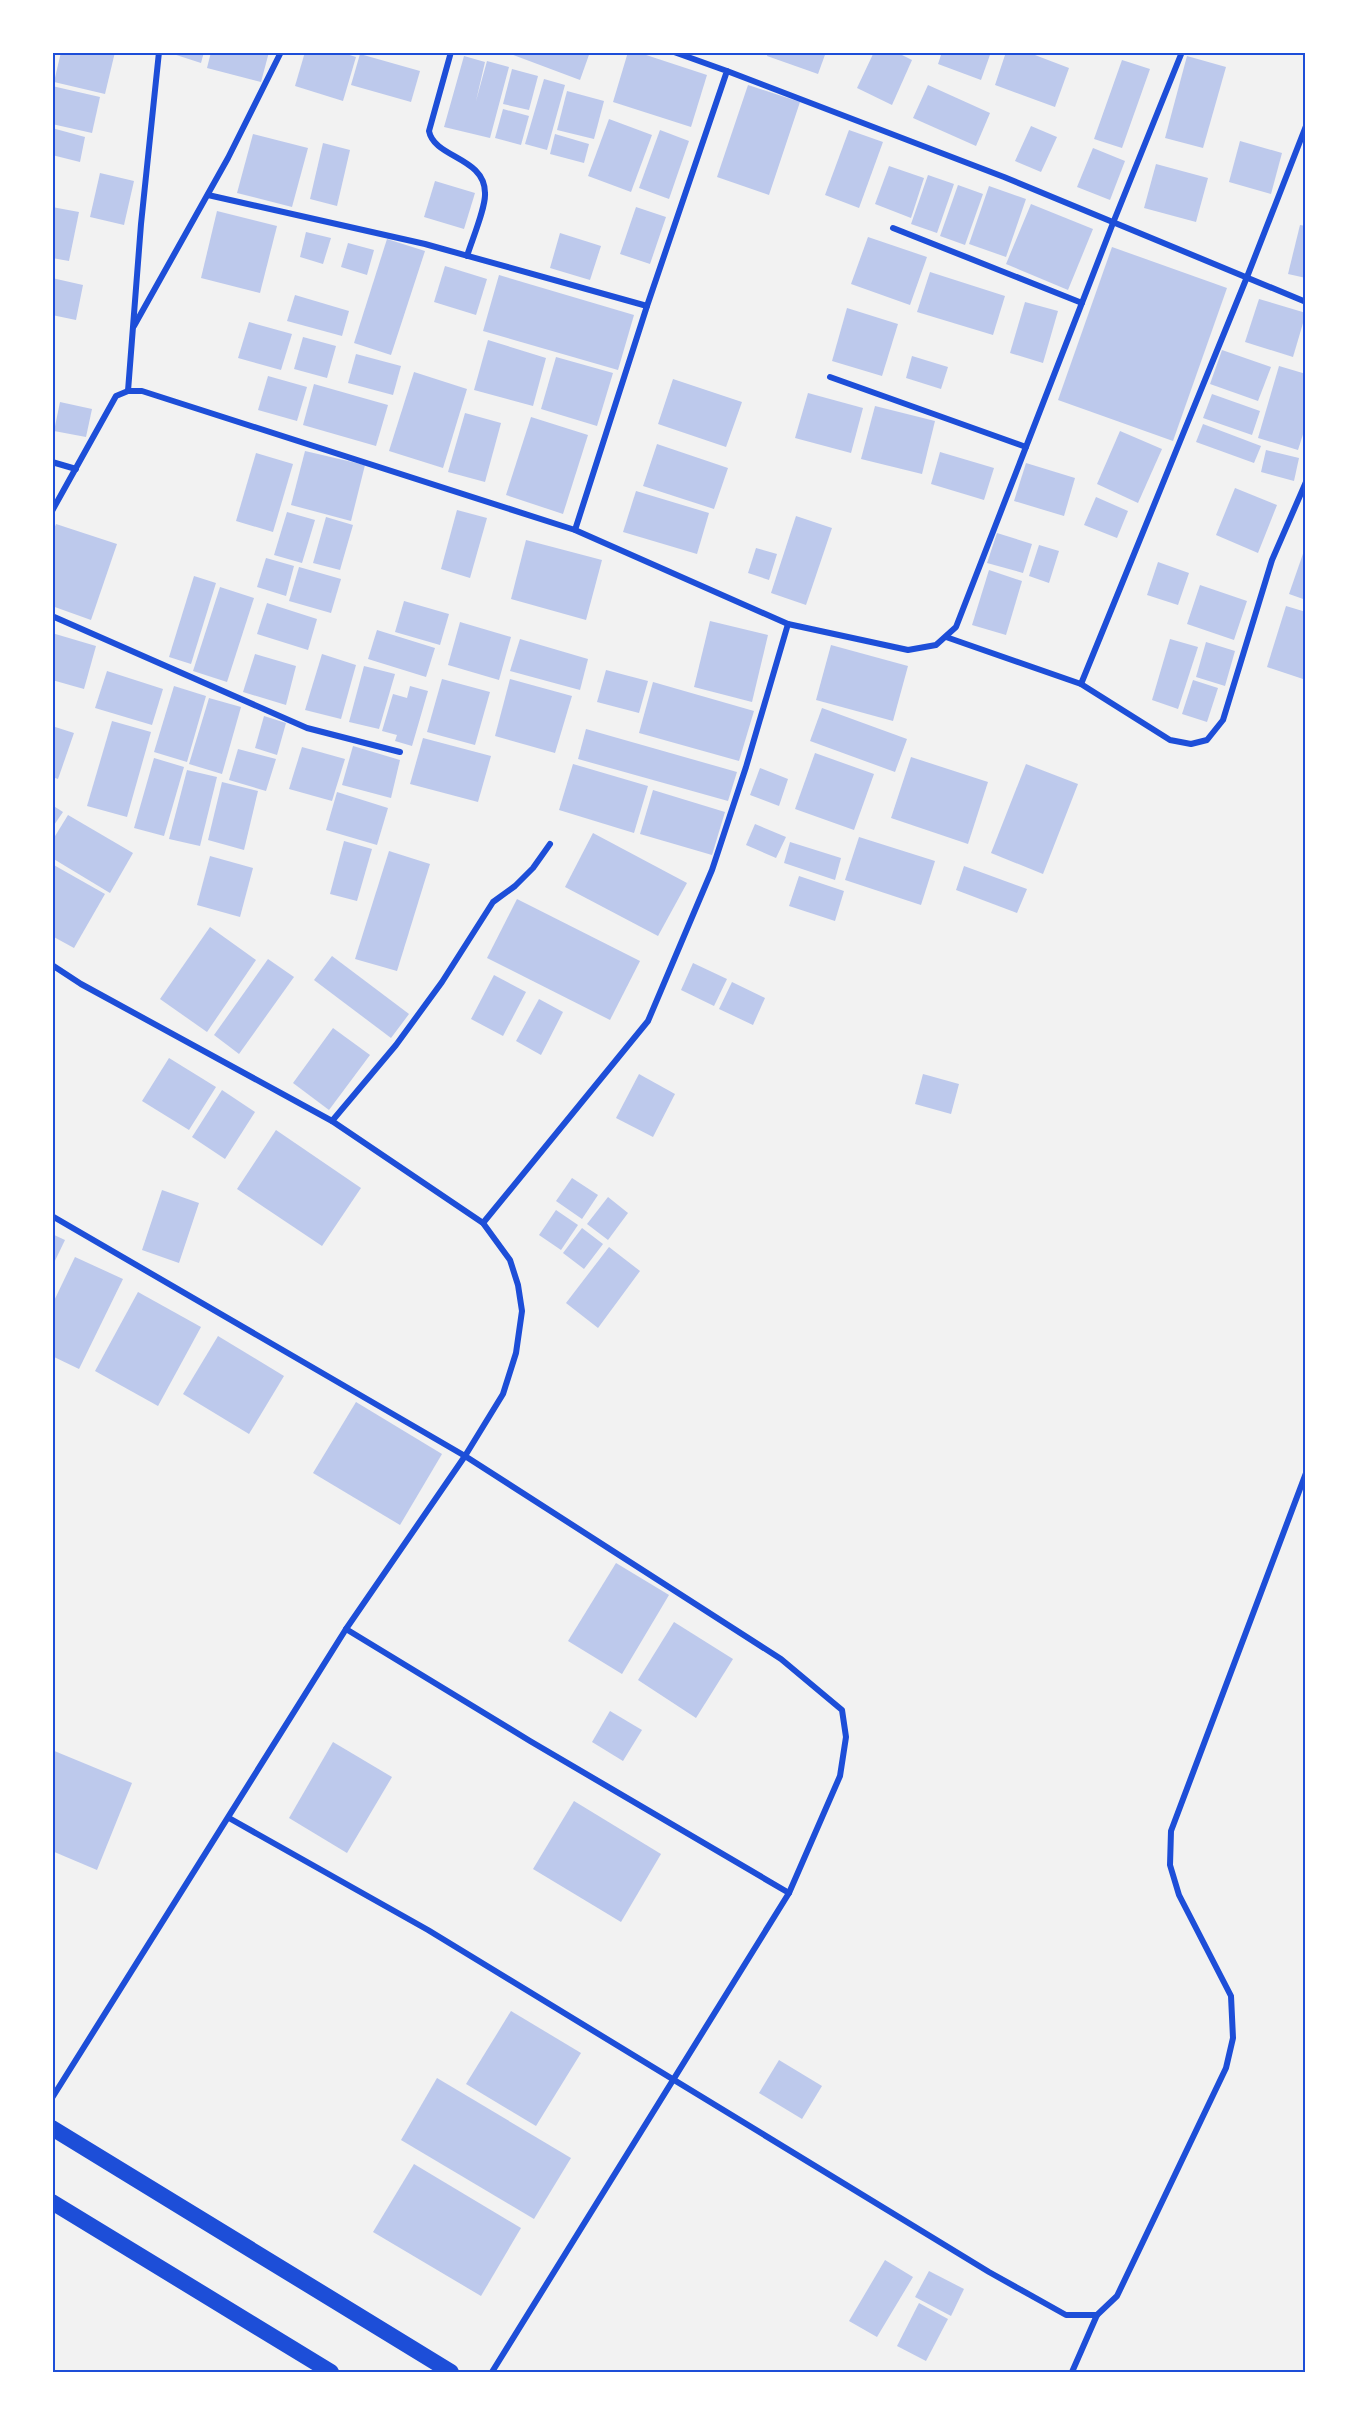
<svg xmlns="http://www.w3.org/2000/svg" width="1358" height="2425" viewBox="0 0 1358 2425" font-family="'Playfair Display',serif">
	<rect width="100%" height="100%" fill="#f2f2f2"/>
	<g fill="#bdc9ec">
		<polygon points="61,52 115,52 105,94 54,82"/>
		<polygon points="167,52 204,52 201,63"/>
		<polygon points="211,52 269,52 261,82 207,68"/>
		<polygon points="305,52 340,52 356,57 343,101 295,86"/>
		<polygon points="505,52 590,52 580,80"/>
		<polygon points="628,52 637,52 707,75 691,127 613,102"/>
		<polygon points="768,52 826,52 818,74 767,56"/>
		<polygon points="874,52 896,52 912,60 892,105 857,88"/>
		<polygon points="942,52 991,52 981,80 938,64"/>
		<polygon points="1006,52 1027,52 1069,68 1055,107 995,85"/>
		<polygon points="360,54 420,71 411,102 351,85"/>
		<polygon points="464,56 485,62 476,101 487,61 509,67 490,138 444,127"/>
		<polygon points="1187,56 1226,67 1203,148 1165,138"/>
		<polygon points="1122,60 1150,69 1122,148 1094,139"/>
		<polygon points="512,69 538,76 529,110 503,104"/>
		<polygon points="544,79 565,85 547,150 525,144"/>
		<polygon points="748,85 800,102 769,195 717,177"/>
		<polygon points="928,85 990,113 976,146 913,118"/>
		<polygon points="52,86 100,97 92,133 52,124"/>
		<polygon points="567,91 604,101 594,139 557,130"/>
		<polygon points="503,109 529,116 521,145 495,138"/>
		<polygon points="609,119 652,135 631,192 588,176"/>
		<polygon points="1031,126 1057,137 1041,172 1015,161"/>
		<polygon points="52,128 85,137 80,162 52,155"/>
		<polygon points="660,130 689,141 669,199 639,188"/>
		<polygon points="849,130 883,142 859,208 825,195"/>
		<polygon points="253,134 308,148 292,207 237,193"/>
		<polygon points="555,134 589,144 584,163 550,154"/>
		<polygon points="1240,141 1282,153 1271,194 1229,182"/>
		<polygon points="323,143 350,150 337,206 310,199"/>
		<polygon points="1093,148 1125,161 1110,200 1077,187"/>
		<polygon points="1156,164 1208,178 1196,222 1144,208"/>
		<polygon points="889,166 924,178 911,218 875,204"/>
		<polygon points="100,173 134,181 124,225 90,217"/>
		<polygon points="928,175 954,184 937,233 911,224"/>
		<polygon points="435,181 475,193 464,229 424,217"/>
		<polygon points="958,185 983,194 965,245 940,236"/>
		<polygon points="989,186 1026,199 1006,257 969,244"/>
		<polygon points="1031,204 1093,229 1068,290 1006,264"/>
		<polygon points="52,207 79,212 69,261 52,258"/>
		<polygon points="636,207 666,217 650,264 620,254"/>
		<polygon points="217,211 277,226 260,293 201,278"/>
		<polygon points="1300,225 1306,226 1306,278 1288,274"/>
		<polygon points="306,232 331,238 323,264 300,257"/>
		<polygon points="560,233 601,246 590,280 550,268"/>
		<polygon points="868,237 927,257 910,305 851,284"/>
		<polygon points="387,239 425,251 391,355 354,343"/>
		<polygon points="348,243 374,250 367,275 341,267"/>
		<polygon points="1112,247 1227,288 1173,441 1058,400"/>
		<polygon points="445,266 487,279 476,315 434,302"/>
		<polygon points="930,272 1005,296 993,335 917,312"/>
		<polygon points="499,275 634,315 618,370 483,331"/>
		<polygon points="52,278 83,285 76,320 52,315"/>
		<polygon points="295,295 349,311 342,336 287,321"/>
		<polygon points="1259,299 1306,313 1293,357 1245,342"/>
		<polygon points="1025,302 1058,311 1043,363 1010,353"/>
		<polygon points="847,308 898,324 882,376 832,361"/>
		<polygon points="249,322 292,334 281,370 238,358"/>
		<polygon points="303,337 336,346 327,378 294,369"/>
		<polygon points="488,340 546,358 533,406 474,390"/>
		<polygon points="1222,350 1271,367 1258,401 1210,384"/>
		<polygon points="356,354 401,366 393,395 348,383"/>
		<polygon points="912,356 948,367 941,389 906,378"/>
		<polygon points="556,357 613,373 597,426 541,409"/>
		<polygon points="1279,366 1306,374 1306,425 1298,450 1258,438"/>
		<polygon points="414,372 467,389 443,468 389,451"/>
		<polygon points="268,376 307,387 297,421 258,410"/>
		<polygon points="673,379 742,402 726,447 658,424"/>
		<polygon points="314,384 388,405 376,446 303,425"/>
		<polygon points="808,393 863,408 851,453 795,438"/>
		<polygon points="1212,394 1260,411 1252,435 1203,418"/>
		<polygon points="60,402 92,409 86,437 54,431"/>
		<polygon points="875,406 935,421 922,474 861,459"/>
		<polygon points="465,413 501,423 485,482 448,472"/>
		<polygon points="531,417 588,435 563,514 506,495"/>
		<polygon points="1203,424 1261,446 1254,463 1196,442"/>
		<polygon points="1120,431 1162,449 1138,503 1097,484"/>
		<polygon points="657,444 728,468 714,509 643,486"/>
		<polygon points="1266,450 1299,458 1294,481 1261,472"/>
		<polygon points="305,451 365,465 351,521 291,505"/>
		<polygon points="940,452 994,468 984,500 931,484"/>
		<polygon points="256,453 293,464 273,532 236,521"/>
		<polygon points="1026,463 1075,478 1064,516 1014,501"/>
		<polygon points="1235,488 1277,505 1258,553 1216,535"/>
		<polygon points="636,491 709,513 697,554 623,532"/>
		<polygon points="1096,497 1128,511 1117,538 1084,525"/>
		<polygon points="457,510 487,518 470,578 441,569"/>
		<polygon points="287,512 315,520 302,563 274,555"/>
		<polygon points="796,516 832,528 806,605 771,593"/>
		<polygon points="326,517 353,525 340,570 313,563"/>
		<polygon points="56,524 117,544 91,620 52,606 52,534"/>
		<polygon points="997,533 1032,544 1023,573 987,563"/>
		<polygon points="526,540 602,560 586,620 511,599"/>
		<polygon points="1039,545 1059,551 1049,583 1029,576"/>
		<polygon points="1306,545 1306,600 1289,594"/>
		<polygon points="756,548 777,554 769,580 748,573"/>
		<polygon points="266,558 294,566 286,596 257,587"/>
		<polygon points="1158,562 1189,573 1178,605 1147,595"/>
		<polygon points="299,567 341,579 331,613 289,601"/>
		<polygon points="989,570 1022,581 1006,635 972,625"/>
		<polygon points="194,576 216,583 191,664 169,657"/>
		<polygon points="1200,585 1247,601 1234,640 1187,624"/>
		<polygon points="220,587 254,598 227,682 193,671"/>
		<polygon points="404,601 449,614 440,645 395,632"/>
		<polygon points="267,603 317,619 308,650 257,634"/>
		<polygon points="1286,606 1306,612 1306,680 1267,667"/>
		<polygon points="710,621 768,635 752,702 694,687"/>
		<polygon points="460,622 511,637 499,680 448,665"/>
		<polygon points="377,630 435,648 426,677 368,659"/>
		<polygon points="52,633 96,646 84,689 52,680"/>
		<polygon points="520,639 588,659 580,690 510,671"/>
		<polygon points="1170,639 1198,647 1178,709 1152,700"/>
		<polygon points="1206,642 1235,651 1225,686 1196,677"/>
		<polygon points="831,645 908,666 893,721 816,700"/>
		<polygon points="255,654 296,666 286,705 243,692"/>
		<polygon points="322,654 356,665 341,719 305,710"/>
		<polygon points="364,666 395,674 379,729 349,722"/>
		<polygon points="606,670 648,681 639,713 597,702"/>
		<polygon points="107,671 163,689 152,725 95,708"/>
		<polygon points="442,679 490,692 475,745 427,732"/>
		<polygon points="510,679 572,696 555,753 495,736"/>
		<polygon points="1193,680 1218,688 1207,722 1182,714"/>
		<polygon points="653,682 754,711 739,761 639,733"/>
		<polygon points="174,686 206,696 187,762 154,752"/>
		<polygon points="410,686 428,691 412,746 395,741 397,735 382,731 393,694 407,698"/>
		<polygon points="209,698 241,707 222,774 189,764"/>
		<polygon points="822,708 907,739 895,772 810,741"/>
		<polygon points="264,716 286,723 277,755 255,748"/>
		<polygon points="112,721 151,732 127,817 87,806"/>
		<polygon points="52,726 74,733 58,779 52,777"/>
		<polygon points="586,729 737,772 728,801 578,759"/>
		<polygon points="423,738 491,756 478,802 410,784"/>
		<polygon points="353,746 400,760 391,798 342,785"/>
		<polygon points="302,747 345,759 332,801 289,789"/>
		<polygon points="238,749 276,759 266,791 229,780"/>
		<polygon points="815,753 874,774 854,830 795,809"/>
		<polygon points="911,757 988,782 968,844 891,818"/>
		<polygon points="154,758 184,767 164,836 134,828"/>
		<polygon points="573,764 648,786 634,833 559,810"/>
		<polygon points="1026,764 1078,784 1043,874 991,853"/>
		<polygon points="760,768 788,779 779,806 750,795"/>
		<polygon points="187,770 217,777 200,846 169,839"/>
		<polygon points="222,782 258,791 244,850 208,840"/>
		<polygon points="653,790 725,812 712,855 640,834"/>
		<polygon points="337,792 388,808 377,845 326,830"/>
		<polygon points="52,805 63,812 52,828"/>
		<polygon points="68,815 133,853 110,893 52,858 52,841"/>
		<polygon points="755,824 786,837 776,858 746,845"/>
		<polygon points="593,833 687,883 658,936 565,887"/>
		<polygon points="859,837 935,861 921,905 845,880"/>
		<polygon points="344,841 372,849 357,901 330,894"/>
		<polygon points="790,842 841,858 835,880 784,863"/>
		<polygon points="389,851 430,864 397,971 355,959"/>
		<polygon points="210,856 253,868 240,917 197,905"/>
		<polygon points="52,864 105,894 74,948 52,936"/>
		<polygon points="964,866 1027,889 1017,913 956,890"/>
		<polygon points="799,876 844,891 835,921 789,906"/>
		<polygon points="517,899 640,961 610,1020 487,958"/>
		<polygon points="210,927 256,960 207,1032 160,999"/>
		<polygon points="332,956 409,1014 391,1038 314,980"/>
		<polygon points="268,959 294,977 239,1054 214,1035"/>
		<polygon points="693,963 727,979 714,1006 681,990"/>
		<polygon points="494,975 526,992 503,1036 471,1019"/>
		<polygon points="732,982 765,998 753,1025 719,1009"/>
		<polygon points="539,999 563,1012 541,1055 516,1041"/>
		<polygon points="333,1028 370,1055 329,1110 293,1083"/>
		<polygon points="169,1058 216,1087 189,1130 142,1101"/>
		<polygon points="639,1074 675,1094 653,1137 616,1118"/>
		<polygon points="923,1074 959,1084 951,1114 915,1104"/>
		<polygon points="222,1090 255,1112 225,1159 192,1137"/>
		<polygon points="276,1130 361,1188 322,1246 237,1189"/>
		<polygon points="572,1178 598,1195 582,1219 556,1201"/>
		<polygon points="162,1190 199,1203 179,1263 142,1250"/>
		<polygon points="608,1197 628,1213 608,1240 587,1224"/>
		<polygon points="556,1210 578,1225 561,1250 539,1235"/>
		<polygon points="582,1228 603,1244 584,1269 563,1253"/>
		<polygon points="52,1234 65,1240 52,1267"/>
		<polygon points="609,1247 640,1271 598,1328 566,1303"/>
		<polygon points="75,1257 123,1279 79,1369 52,1356 52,1305"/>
		<polygon points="138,1292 201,1327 158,1406 95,1371"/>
		<polygon points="218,1336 284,1376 249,1434 183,1394"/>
		<polygon points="356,1402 442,1454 400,1525 313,1473"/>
		<polygon points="616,1563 669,1595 622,1674 568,1641"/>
		<polygon points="674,1622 733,1659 696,1718 638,1680"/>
		<polygon points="610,1711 642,1730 623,1761 592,1742"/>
		<polygon points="333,1742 392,1777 347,1853 289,1818"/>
		<polygon points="52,1750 132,1783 97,1870 52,1851"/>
		<polygon points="574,1801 661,1854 621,1922 533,1869"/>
		<polygon points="511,2011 581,2053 536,2126 466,2084"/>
		<polygon points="779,2060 822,2086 802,2119 759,2093"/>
		<polygon points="437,2078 571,2158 534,2219 401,2140"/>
		<polygon points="414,2164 521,2228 481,2296 373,2232"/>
		<polygon points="885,2260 913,2277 877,2337 849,2321"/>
		<polygon points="929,2271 964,2289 951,2316 915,2297"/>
		<polygon points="919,2303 948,2319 926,2361 897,2346"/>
	</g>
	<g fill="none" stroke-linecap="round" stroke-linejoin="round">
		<g stroke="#1d4ed8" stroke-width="6">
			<path d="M451,52l-22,79c5,27 56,26 56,62 1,14 -13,47 -18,63"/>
			<polyline points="727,71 1004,177 1306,302"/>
			<polyline points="208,195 425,244 647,306"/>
			<polyline points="893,228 1082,303"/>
			<polyline points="134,326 228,158 281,52"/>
			<polyline points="830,377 1026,447"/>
			<polyline points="128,391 141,224 159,52"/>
			<polyline points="52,462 76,469"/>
			<polyline points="52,511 116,396 128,391 142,391 575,530 788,624 908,650 936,645 956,627 1113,223 1182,52"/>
			<polyline points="575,530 647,306 727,71 674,52"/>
			<polyline points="52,616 307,728 400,752"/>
			<polyline points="946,637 1081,684 1170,740 1191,744 1207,740 1223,720 1272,560 1306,482"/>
			<polyline points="1081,684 1247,277 1306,126"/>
			<polyline points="52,965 81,984 332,1121 483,1223 510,1260 518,1285 522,1311 516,1353 503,1394 465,1456 346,1629 52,2098"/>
			<polyline points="332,1121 396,1045 442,982 493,902 515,886 533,868 550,844"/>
			<polyline points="52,1216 465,1456 781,1659 842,1710 846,1737 840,1776 789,1893 492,2372"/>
			<polyline points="483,1223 648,1021 712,870 746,767 788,624"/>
			<polyline points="346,1629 530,1741 789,1893"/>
			<polyline points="229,1818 428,1930 989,2272 1066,2315 1097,2315 1117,2296 1226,2068 1233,2038 1231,1996 1179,1895 1170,1865 1171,1831 1306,1473"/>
			<polyline points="1072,2372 1097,2315"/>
		</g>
		<g stroke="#1d4ed8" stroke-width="16">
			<polyline points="52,2128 451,2372"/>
			<polyline points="52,2202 331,2372"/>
		</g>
	</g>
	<rect width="1358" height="2425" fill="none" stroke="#ffffff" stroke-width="108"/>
	<rect x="54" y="54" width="1250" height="2317" fill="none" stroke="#1d4ed8" stroke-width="2"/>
</svg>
